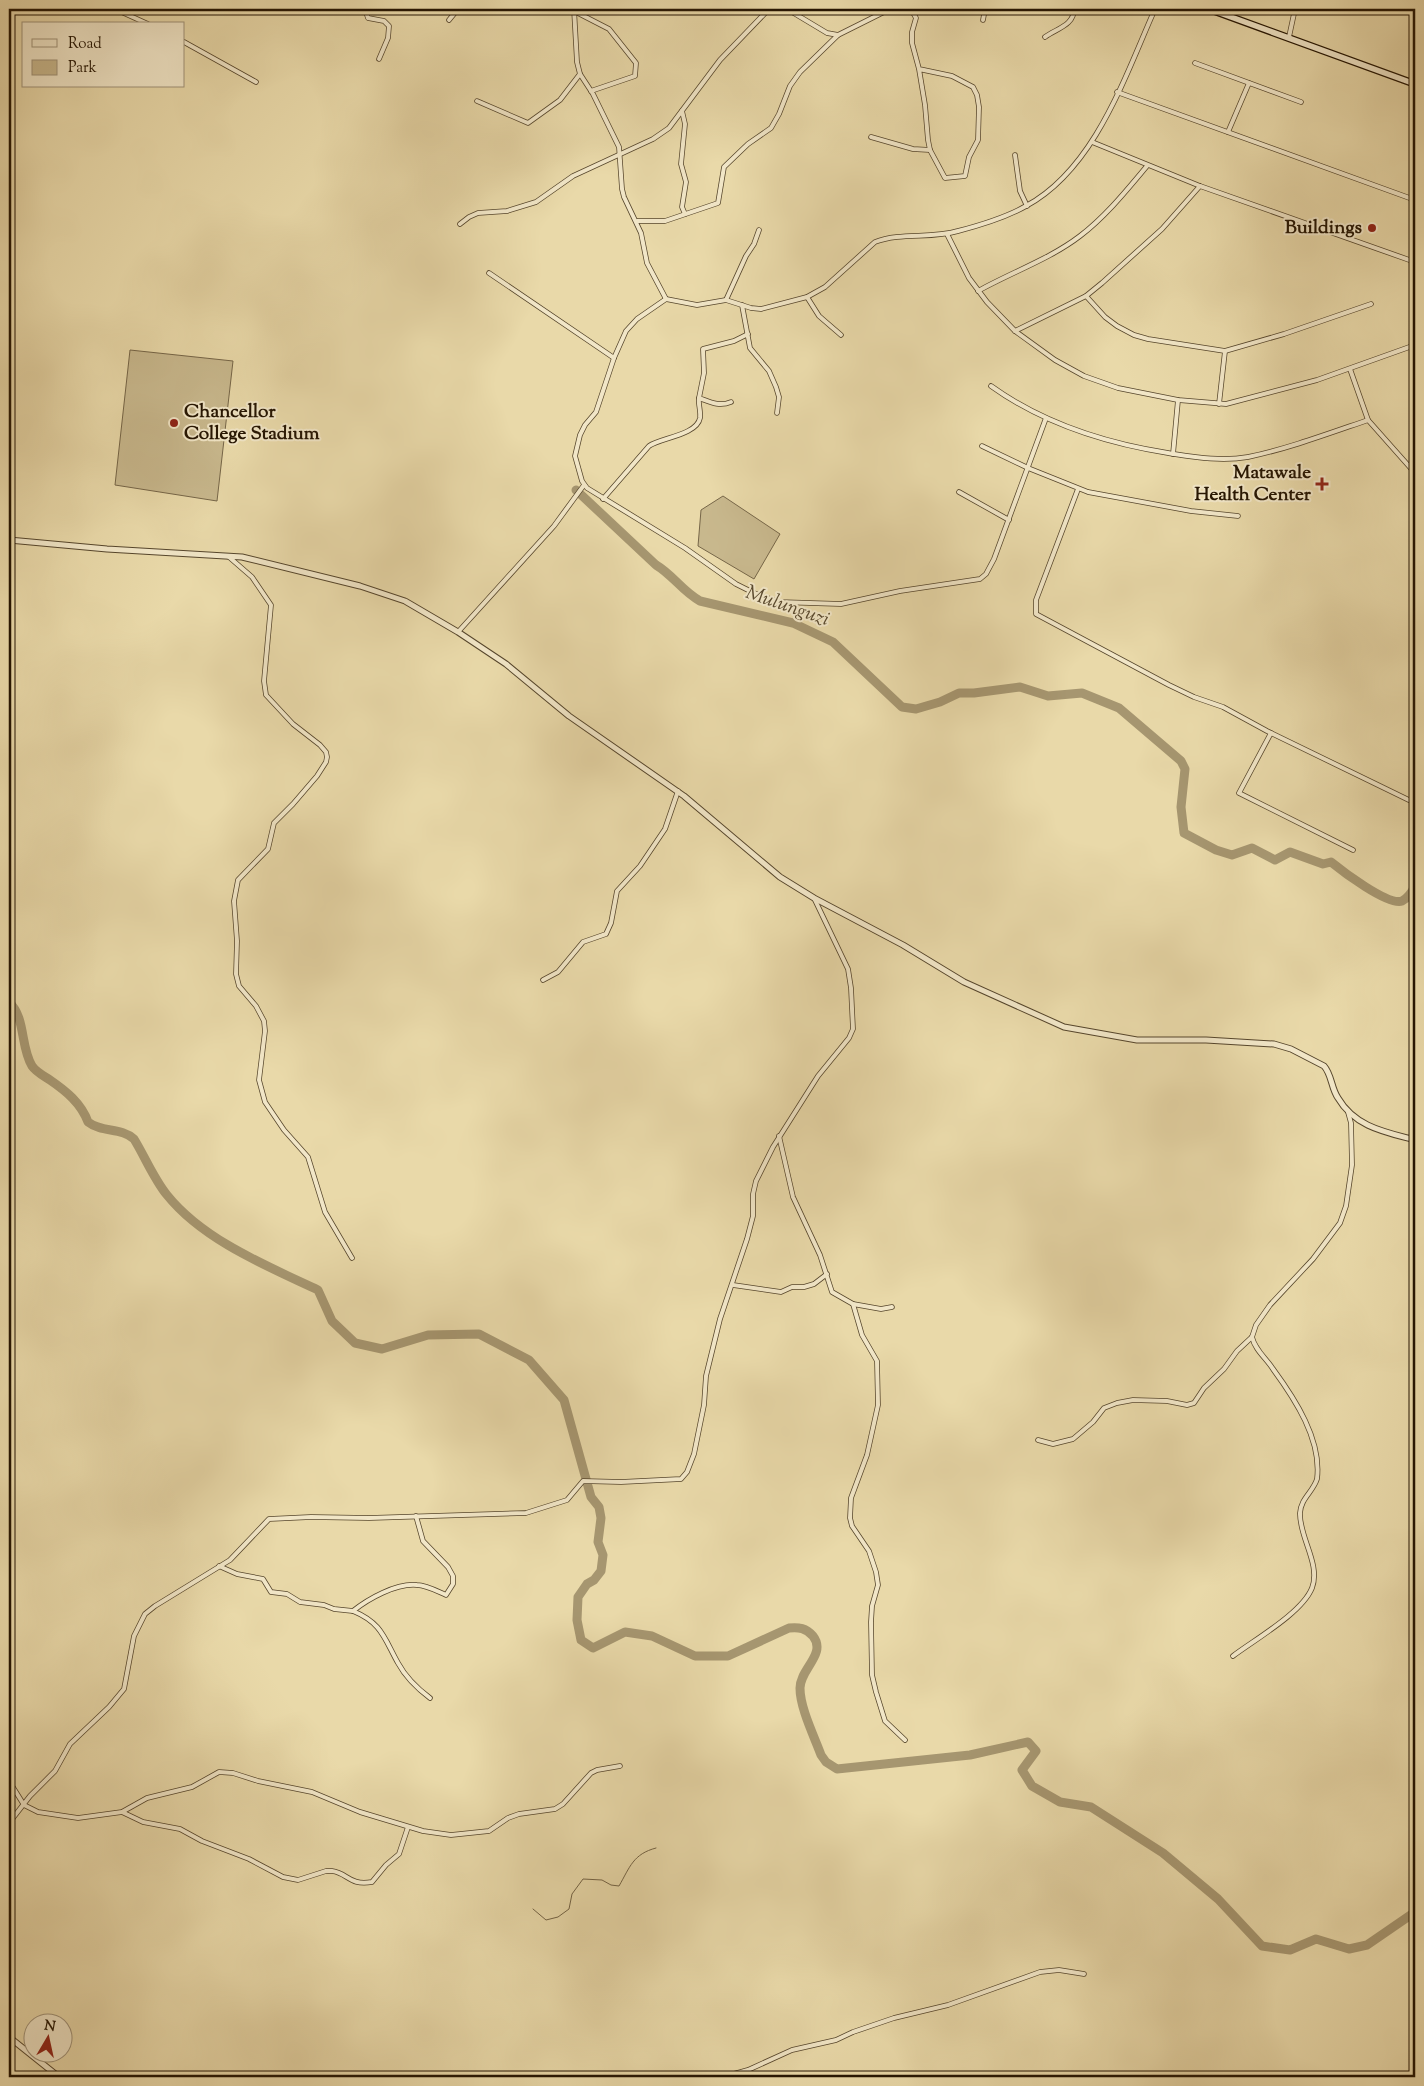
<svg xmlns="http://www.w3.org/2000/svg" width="1424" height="2086" viewBox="0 0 1424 2086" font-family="'Sorts Mill Goudy',serif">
	<rect width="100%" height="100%" fill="#e9d9a9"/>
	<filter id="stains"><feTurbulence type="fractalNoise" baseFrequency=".004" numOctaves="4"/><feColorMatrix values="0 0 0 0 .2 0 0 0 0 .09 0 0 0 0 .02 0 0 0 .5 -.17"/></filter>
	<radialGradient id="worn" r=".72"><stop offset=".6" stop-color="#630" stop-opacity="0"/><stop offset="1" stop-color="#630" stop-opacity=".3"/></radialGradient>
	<g fill="#c8b88d" stroke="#766648">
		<polygon points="130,350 233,361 217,501 115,485"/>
		<polygon points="723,496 780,534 754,579 698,546 701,510"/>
	</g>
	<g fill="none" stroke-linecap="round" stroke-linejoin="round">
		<path stroke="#726244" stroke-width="1" d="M533,1909l13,11 12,-3 11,-8 3,-15 11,-15 19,1 9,5 8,1c11,-19 14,-32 37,-38"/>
		<g stroke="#a69670" stroke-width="9">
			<path d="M576,490l80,75c17,10 26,26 44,36l93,22 40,19 69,65 14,2 24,-7 19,-9h15l46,-6 28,9 34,-3 37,15 62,53 4,8 -4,38 3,26 32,17 16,5 20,-7 23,12 15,-8 33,12 8,-2c11,9 57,44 71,39 6,-3 10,-9 13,-15"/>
			<path d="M9,1002c17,16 11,44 23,64 4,6 12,10 18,14 16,11 31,23 38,42 14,11 33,5 46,17 11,18 20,40 33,56 36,45 100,71 151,95l14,31 23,22 27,6 46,-14 51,-1 50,26 35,40 27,97 8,10 2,11 -3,24 5,13 -2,16 -7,9 -7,4 -9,13 -1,23 4,20 12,8 32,-16 27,4 43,20h33l61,-28c10,-1 17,0 24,8 14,18 -13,33 -13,52 0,20 14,48 21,67l5,7 11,7 133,-14 58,-13 8,9 -14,19 10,16 28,16 31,5 72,46 55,46 44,47 28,4 26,-11 33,10 18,-4 48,-33"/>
		</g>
		<g stroke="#56462c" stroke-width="5.5">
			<g id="minor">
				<polyline points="115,9 148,24"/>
				<polyline points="365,9 368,18 384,21 389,26 388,38 379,59"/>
				<path d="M574,9l3,53 3,12 13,20 26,53 3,42 2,8 17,36 6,30 19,36 31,6 29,-5 25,8 10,1 46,-12 18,-10 50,-45c26,-10 56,-3 83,-11 23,-6 47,-13 68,-25 69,-37 99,-130 129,-197"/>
				<polyline points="787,9 827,33 838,35"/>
				<polyline points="911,9 916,18 912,32 912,43 919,69 925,105 928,140 930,150 945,178 965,176 969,157 978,140 979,107 977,95 973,87 952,76 919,69"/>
				<polyline points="574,11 609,29 636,63 635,76 591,91"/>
				<polyline points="449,20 458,9"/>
				<polyline points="983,20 985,9"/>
				<path d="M1045,37c13,-9 29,-12 29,-28"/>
				<polyline points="1289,37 1295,9"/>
				<polyline points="184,42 256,82"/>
				<polyline points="1195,63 1301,102"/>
				<polyline points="1117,92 1415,200"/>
				<polyline points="477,101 528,123 560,100 580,74"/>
				<polyline points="682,111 685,124 681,164 686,182 682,207 685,214"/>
				<polyline points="1228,132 1249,83"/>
				<polyline points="871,137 913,149 930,150"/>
				<polyline points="1092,142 1200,186 1415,262"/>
				<polyline points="1015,155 1020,191 1027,206"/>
				<polyline points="637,221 665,221 718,203 724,167 748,144 771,128 779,114 790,86 800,72 838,35 890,9"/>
				<polyline points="460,224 469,217 478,213 507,211 536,202 573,176 653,139 669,128 720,60 769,9"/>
				<polyline points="947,234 969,278 987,302 1015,331 1055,360 1084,376 1118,388 1178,400 1226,404 1317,380 1415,345"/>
				<polyline points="489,273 614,358"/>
				<path d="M978,291c34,-19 72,-32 102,-55 26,-20 46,-45 67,-70"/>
				<polyline points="1086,296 1105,317 1117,326 1134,335 1148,339 1225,351 1284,334 1371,304"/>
				<polyline points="807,297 819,316 841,335"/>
				<polyline points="666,299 637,319 626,331 614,358 596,412 585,425 580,435 575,456 582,481 587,488 685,548 736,584 754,593 779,602 841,604 900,591 980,579 986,574 994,559 1046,418"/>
				<polyline points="726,300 746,256 754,244 759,230"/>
				<polyline points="742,305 750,348 769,371 776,387 779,397 777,413"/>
				<polyline points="1015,331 1086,296 1102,283 1162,229 1200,186"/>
				<path d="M991,386c53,38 113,57 177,67 26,4 53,9 80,4 39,-8 82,-24 120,-37l-18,-51"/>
				<path d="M731,402c-12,5 -21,0 -32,-4l5,-25 -1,-24 31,-8 14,-7"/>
				<polyline points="1219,404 1225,351"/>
				<polyline points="1368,420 1415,473"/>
				<polyline points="982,446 1028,468 1088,492 1191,511 1238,516"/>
				<polyline points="1173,454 1178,400"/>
				<polyline points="1078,489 1036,600 1036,614 1169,685 1194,697 1223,707 1267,731 1415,803"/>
				<polyline points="959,492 1009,520"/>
				<path d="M603,499l46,-53c11,-8 48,-11 51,-28 1,-7 -2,-14 -1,-20"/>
				<polyline points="229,557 252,577 271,605 264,681 266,695 293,724 320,745 326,752 327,757 326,762 317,776 293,804 274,823 268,849 238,880 234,901 237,941 236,974 239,986 256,1006 264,1021 265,1031 259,1080 265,1102 284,1130 308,1157 325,1212 352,1258"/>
				<polyline points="458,632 554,526 584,485"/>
				<polyline points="1271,733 1239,793 1353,850"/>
				<polyline points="543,980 558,972 583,942 606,934 611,923 617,891 640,866 665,829 678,791"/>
				<polyline points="779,1136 793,1197 820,1255 832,1292 853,1304 862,1335 877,1361 878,1405 867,1455 851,1498 850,1518 852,1526 869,1551 876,1572 878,1585 872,1606 871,1622 872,1675 876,1692 885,1721 905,1740"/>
				<polyline points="733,1285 781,1292 792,1287 804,1287 814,1284 827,1274"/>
				<polyline points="853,1304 881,1309 892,1307"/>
				<polyline points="1038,1440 1053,1444 1073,1439 1093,1422 1104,1408 1117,1403 1133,1400 1167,1401 1187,1405 1194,1403 1204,1388 1224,1369 1237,1351 1252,1337 1256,1325 1270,1305 1313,1259 1340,1223 1346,1206 1352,1165 1351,1123 1348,1112"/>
				<path d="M219,1566l18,8 26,5 8,13 16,2 13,8 24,3 10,4 19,2c15,-12 43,-28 64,-26 9,0 20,6 29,10l7,-11v-8l-5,-9 -25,-26 -7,-25"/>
				<path d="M353,1611c29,12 31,27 45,52 7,13 20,26 32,35"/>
				<path d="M1233,1656c21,-16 69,-43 79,-68 9,-24 -13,-51 -12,-75 1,-15 13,-21 17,-34 5,-39 -22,-80 -44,-110 -7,-11 -18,-19 -21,-32"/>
				<polyline points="9,1781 24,1805 38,1812 78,1818 122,1812 147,1798 192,1787 219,1772 233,1773 258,1781 312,1792 360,1812 423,1831 451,1835 489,1831 508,1818 519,1814 555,1809 563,1804 591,1773 597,1770 620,1766"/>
				<path d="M122,1812l21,10 37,7 22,12 47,18 34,18 15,3 28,-9h6c16,2 17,15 40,11l14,-17 13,-11 9,-27"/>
				<polyline points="9,1823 30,1796 55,1771 70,1744 109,1707 124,1689 134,1636 145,1614 155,1606 230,1560 269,1519 311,1517 369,1518 526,1513 567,1500 583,1481 621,1482 681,1479 687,1472 694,1454 704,1405 706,1376 720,1319 747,1239 753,1216 753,1194 756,1181 773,1147 818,1076 849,1038 853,1029 851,988 848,969 814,898"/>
				<polyline points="723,2077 748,2070 792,2050 836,2040 853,2032 894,2018 948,2005 1040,1972 1059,1970 1084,1974"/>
			</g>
		</g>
		<g stroke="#56462c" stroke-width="7">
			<g id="tertiary">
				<path d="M9,540l98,9 135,8 118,29 45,15 53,31 48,32 63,52 115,80 96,81 34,21 89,47 61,37 100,45 73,13h69l68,4 17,5 33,17c8,9 7,22 14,32 17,29 47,34 77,42"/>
				<polyline points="9,2037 59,2077"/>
			</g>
		</g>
		<g stroke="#251502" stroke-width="8">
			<polyline id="secondary" points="1209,9 1415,84"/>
		</g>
		<use href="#minor" stroke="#f1e6c7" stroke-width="4"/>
		<use href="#tertiary" stroke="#f1e6c7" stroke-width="5"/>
		<use href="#secondary" stroke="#f1e6c7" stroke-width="5.5"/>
	</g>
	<g fill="#8f2418" stroke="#f1e6c7" stroke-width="2">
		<circle cx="1372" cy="228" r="5"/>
		<circle cx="174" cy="423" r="5"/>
		<path d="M1319.5 476.5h5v5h5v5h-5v5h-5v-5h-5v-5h5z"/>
	</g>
	<g text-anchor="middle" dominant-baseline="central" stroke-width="4" stroke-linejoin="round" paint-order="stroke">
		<g font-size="19" font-weight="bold" fill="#251502" stroke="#f1e6c7" text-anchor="end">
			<text x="1362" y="228">Buildings</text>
			<text x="184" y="412" text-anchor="start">Chancellor<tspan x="184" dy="22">College Stadium</tspan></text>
			<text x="1311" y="473">Matawale<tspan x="1311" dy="22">Health Center</tspan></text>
		</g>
		<g font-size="20" font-style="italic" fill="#59492e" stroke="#f1e6c7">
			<text transform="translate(787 607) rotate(19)">Mulunguzi</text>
		</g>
	</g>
	<rect width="1424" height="2086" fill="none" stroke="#e9d9a9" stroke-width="30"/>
	<rect x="10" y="10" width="1404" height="2066" fill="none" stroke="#251502" stroke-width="2.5"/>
	<rect x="15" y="15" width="1394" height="2056" fill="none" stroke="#251502"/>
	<rect x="22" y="22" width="162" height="65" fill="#f1e6c7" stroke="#9f9278"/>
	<rect x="32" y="39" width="25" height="8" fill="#f1e6c7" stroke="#9f9278"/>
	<text x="68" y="48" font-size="15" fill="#251502">Road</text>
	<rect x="32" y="60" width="25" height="15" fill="#c8b88d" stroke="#9f9278"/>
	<text x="68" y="72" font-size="15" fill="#251502">Park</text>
	<g transform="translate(48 2038) rotate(9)"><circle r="24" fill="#f1e6c7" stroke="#9f9278"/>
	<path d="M0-4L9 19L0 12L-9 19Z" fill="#8f2418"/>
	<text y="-8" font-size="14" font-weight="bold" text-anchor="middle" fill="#251502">N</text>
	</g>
	<rect width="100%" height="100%" filter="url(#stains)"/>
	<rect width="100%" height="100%" fill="url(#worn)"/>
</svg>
